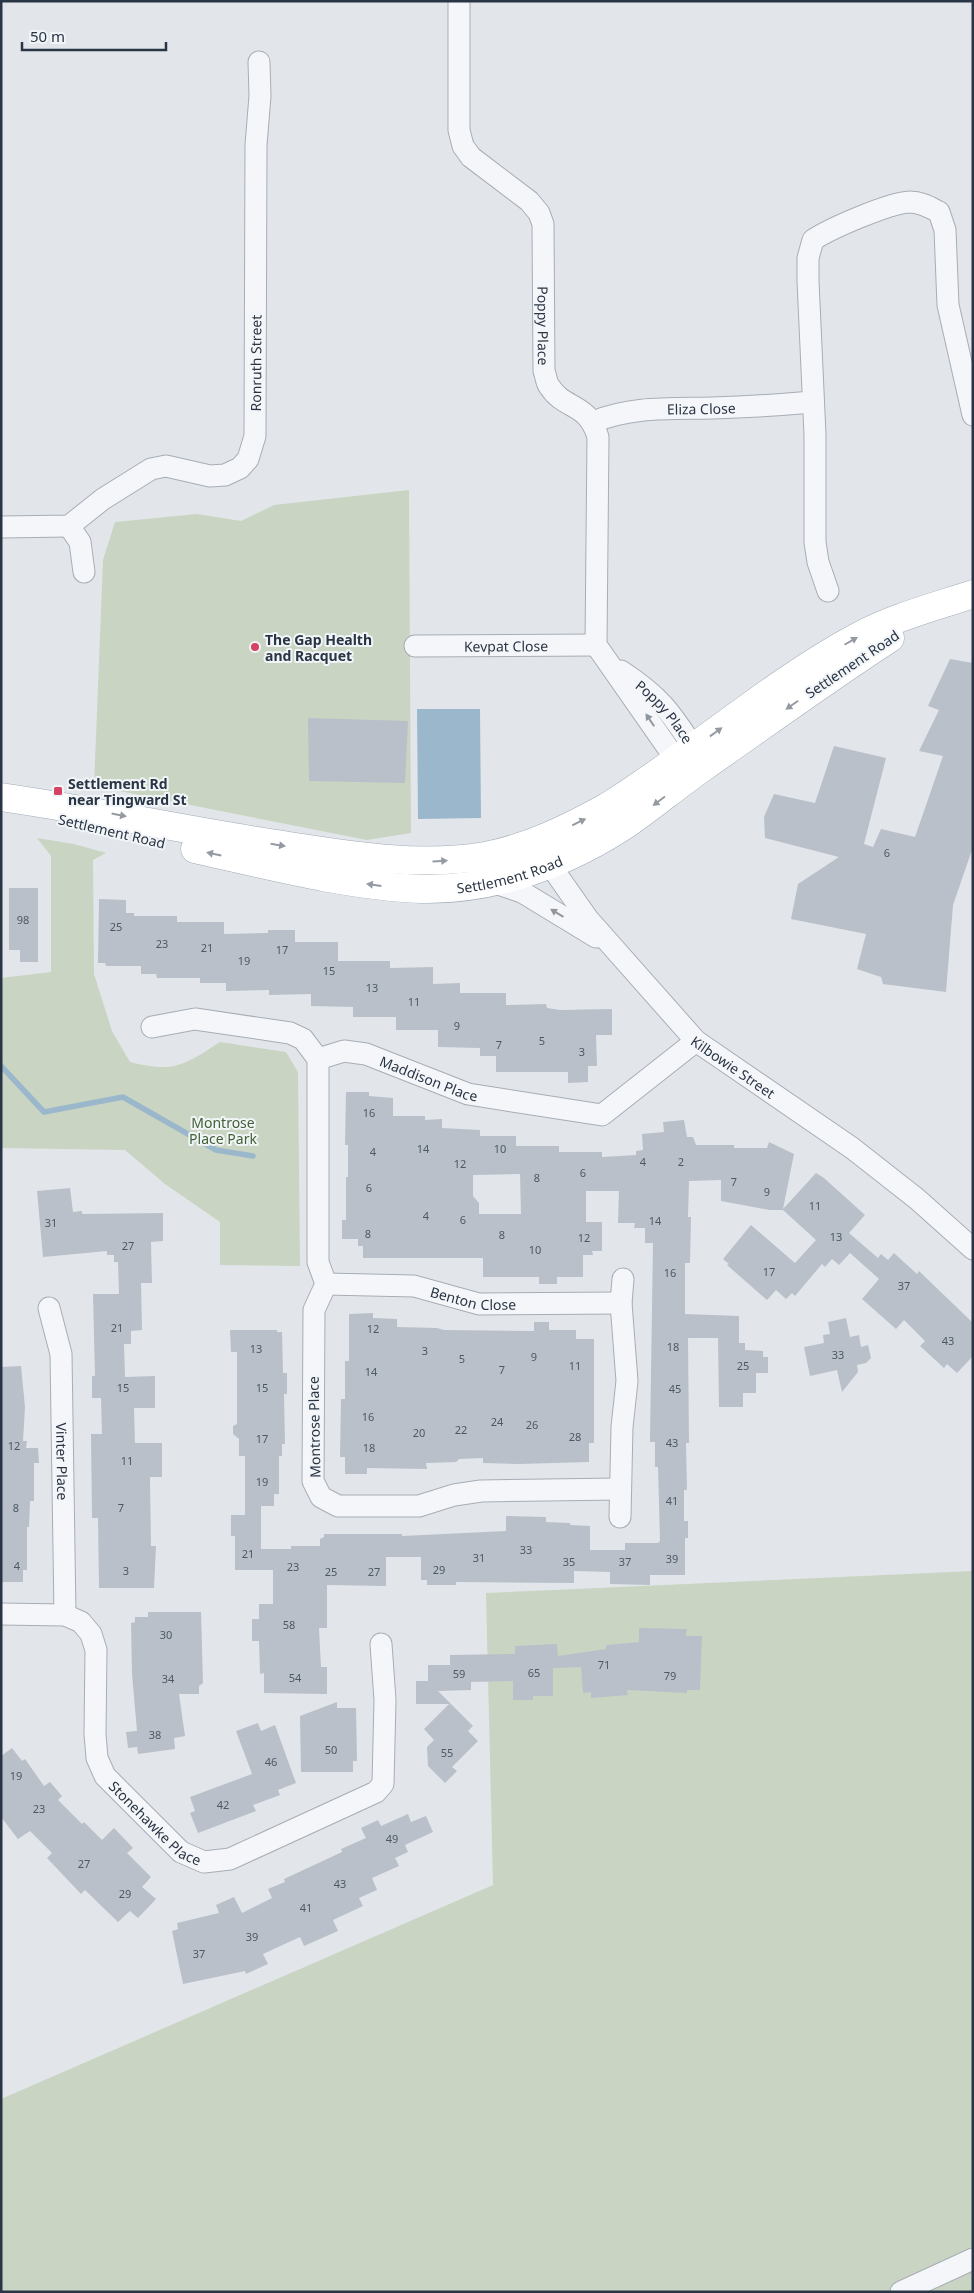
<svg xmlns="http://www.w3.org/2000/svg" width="974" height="2293" viewBox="0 0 974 2293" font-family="'Noto Sans',sans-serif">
	<rect width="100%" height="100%" fill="#e2e6eb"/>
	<g fill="#c9d5c2">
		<polygon points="409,490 411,833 367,840 94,786 103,560 115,522 197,514 241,521 274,505"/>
		<path d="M37,838l37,6 32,9 -13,7 1,114 18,57 18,31c44,11 53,4 90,-20l66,10 12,20 2,194 -80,-1v-43l-55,-38 -40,-34 -124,-2v-170l50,-6v-116z"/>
		<polygon points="973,1571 973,2292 1,2292 1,2099 493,1885 486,1593"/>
	</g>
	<polygon fill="#9bb7cc" points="417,709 480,709 481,818 418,819"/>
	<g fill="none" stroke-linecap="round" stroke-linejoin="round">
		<polyline stroke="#9bb7cc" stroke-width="5.5" points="1,1066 44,1112 123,1097 216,1150 253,1156"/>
	</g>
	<g fill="#b9c0c9" fill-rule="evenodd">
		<polygon points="950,659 973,663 973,847 953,905 946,992 883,984 881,977 857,969 866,934 791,919 798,884 839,857 765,838 764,817 774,794 815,803 834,746 886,758 864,844 873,847 881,829 915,837 943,756 919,751 939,710 928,706"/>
		<polygon points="308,718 408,721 405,783 309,781"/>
		<polygon points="9,888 38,888 38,962 20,962 20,950 9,950"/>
		<polygon points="99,899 126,900 126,913 134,913 134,916 177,916 177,922 224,922 224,934 268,933 268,930 295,930 295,942 338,942 338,961 390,961 390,968 433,967 433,984 460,983 460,993 506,993 506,1005 546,1004 547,1008 560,1010 612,1009 612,1035 596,1035 597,1066 588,1066 588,1082 568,1083 568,1072 496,1072 496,1056 480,1056 480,1048 438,1047 438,1030 396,1030 396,1017 353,1017 353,1007 311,1006 311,994 269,995 269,990 226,991 226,983 200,983 200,978 157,978 156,974 141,974 141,966 106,966 105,963 98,963"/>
		<path d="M346,1092h23v4l24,2v18h32v4l17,-1v9l38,2v6h36v10h43v6h43v5l34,-2v-4l7,-1 -1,-16 22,-2 -1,-10 21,-2 3,17h6l3,8h38v3h33l2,-6 25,12 -11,55 33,-36 8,5 41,37 -16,18 29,25 3,-4 7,6 6,-7 23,21 2,-3 54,52v33l-16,17 -10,-9 -3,4 -24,-22 5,-5 -21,-21 -8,9 -34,-30 17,-20 -29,-26 -11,12 -7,-6 -7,8 -3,-3 -27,32 -3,-3 -6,6 -10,-9 -9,10 -40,-35 2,-1 -6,-5 28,-34 44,38 21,-23 -33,-30h-13l-49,-9v-21l-32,1 -1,36h3l-1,46h-5v51l54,2v27h6v7l18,1v6h5v16h-12v20h-13v14h-24l-1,-69h-30l1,105h-3l1,47h-3v31h4v17h-3v37h-35v10l-40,-1v-12l-36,-1v12l-118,-1v3h-29v-5h-6v-23h-35v29l-59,-1v43h-8l2,39h6v27l-63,-1v-20l-4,1 -1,-33h-7v-22h7v-15h14v-34h-38v-34h-4v-21h14v-59h-6v-17l-6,-5v-8l4,-2v-72h-6l-1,-22h47v2h5l1,41h4v21h-3l1,50h-3v12h-3v38h-5v12h-13v43h30v-3h29v-7l4,-2v-3h78v2l104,-5v-15l40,1v5l24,1v2l20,1v24h35v-7h33l2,-2 -2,-74h-3v-25h-5v-3l3,-196h-8v-15h-11l1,-5h-17l1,-32h-33v31h16v29h-10l1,4h-10v22h-26v7h-18v-7h-56v-19h-120v-12h-5v-7h-16v-19h4v-43h2v-32h-3zM520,1174l1,40h-42v-11l-6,-7v-21z"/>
		<polygon points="70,1188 73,1212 82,1211 82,1214 163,1213 163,1241 151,1242 152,1283 141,1283 142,1330 131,1331 131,1344 124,1344 125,1377 155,1376 155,1408 134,1408 135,1443 162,1443 162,1477 150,1477 151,1546 156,1546 154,1588 99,1588 98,1518 92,1518 91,1434 102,1434 101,1398 92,1398 92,1376 95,1376 93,1294 119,1294 118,1262 114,1262 114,1255 107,1255 107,1251 43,1257 37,1191"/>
		<polygon points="373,1313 373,1318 397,1319 397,1327 437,1328 444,1330 534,1331 534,1322 549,1322 549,1330 576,1330 576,1339 594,1339 594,1443 589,1443 589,1462 519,1464 483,1463 483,1458 459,1459 456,1462 426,1463 427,1469 367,1468 367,1474 345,1474 345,1457 340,1457 341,1399 345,1399 345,1361 349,1361 349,1314"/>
		<polygon points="846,1318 850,1337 859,1335 861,1347 868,1345 871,1358 866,1363 857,1365 858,1372 842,1392 837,1370 810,1376 804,1347 824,1343 823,1335 830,1334 828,1322"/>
		<polygon points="21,1366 25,1407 23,1441 27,1441 26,1448 38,1448 39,1463 34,1463 34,1501 30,1501 29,1527 27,1527 27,1570 23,1570 23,1582 1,1582 1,1367"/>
		<polygon points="148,1612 201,1612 203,1683 199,1686 199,1694 179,1694 185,1736 174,1738 175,1749 138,1754 137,1747 128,1748 126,1732 137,1731 132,1674 131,1623 135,1622 135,1617 148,1617"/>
		<polygon points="639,1628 687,1629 686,1636 702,1636 700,1690 687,1690 687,1693 627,1690 628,1695 591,1698 591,1692 583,1693 581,1667 553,1668 553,1696 533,1696 533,1700 513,1700 513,1681 471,1682 471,1690 438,1691 473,1726 468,1731 478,1741 452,1767 457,1771 445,1783 428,1766 427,1747 434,1740 424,1729 449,1704 416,1704 416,1681 428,1681 428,1665 450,1665 450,1655 515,1654 515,1646 557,1644 558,1656 606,1649 606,1645 639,1642"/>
		<polygon points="337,1702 337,1708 356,1708 357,1761 353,1761 353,1772 301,1772 300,1716"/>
		<polygon points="258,1723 261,1731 275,1725 296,1783 278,1790 280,1795 253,1805 256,1811 198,1833 190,1813 195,1811 190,1797 252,1774 236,1731"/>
		<polygon points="12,1748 22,1761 25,1759 44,1786 50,1782 62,1796 58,1800 82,1824 84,1822 102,1840 114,1828 133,1848 127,1853 151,1877 142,1887 156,1899 138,1918 130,1911 118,1922 85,1890 81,1894 47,1858 52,1853 30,1831 18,1839 1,1817 1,1756"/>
		<polygon points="408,1814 411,1822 426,1816 433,1832 405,1845 408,1852 395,1858 399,1866 372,1878 377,1890 359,1898 363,1906 333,1920 338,1931 304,1946 300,1937 263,1954 268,1964 246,1974 245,1971 183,1984 172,1931 178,1929 177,1923 219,1913 216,1905 234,1897 242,1913 272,1898 268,1889 285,1882 284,1879 342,1852 341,1849 366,1838 361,1828 378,1820 381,1826"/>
	</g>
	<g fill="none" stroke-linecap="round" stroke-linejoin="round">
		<g stroke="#a7adb6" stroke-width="23">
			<g id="street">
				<path id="s1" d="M459,1v129l4,16 8,11 58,44 10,12 4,11 1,147c2,4 2,11 5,15 16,25 38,15 49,51l-2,208 81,116"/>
				<path id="s2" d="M593,422c40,-16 77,-13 119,-14 33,-1 67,-3 100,-6"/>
				<polyline points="69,526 80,542 84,572"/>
				<path id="s3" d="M1,527l68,-1 34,-27 48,-30 15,-3 44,10 15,-1 15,-7 8,-9 7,-23 1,-291 4,-49 -1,-34"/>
				<path d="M828,591l-10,-29 -3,-20v-107l-7,-154v-23l5,-18c18,-12 76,-37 97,-38 11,0 19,5 29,10l6,18 3,75 25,110"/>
				<path id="s4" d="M415,646l181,-1"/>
				<path id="s5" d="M621,671c39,26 48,39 73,77"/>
				<path id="s6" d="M541,852l47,67 108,122 156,107 65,51 56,50"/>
				<polyline points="492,882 522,892 596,937"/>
				<path id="s7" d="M152,1027l43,-8 95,14 13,6 15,20 26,-8 22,3 102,40 134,21 94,-74"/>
				<polyline points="318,1059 318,1262 326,1284 314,1310 313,1481 321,1497 338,1506 419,1506 454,1495 481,1491 620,1489"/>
				<path id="s8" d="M326,1284l88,2 65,18 142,-1"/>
				<path id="s9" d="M49,1308l12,46 4,261"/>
				<polyline points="620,1517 622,1427 627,1381 621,1303 623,1279"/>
				<path id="s10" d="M1,1614l64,1 16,7 10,12 5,16 -1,84 2,24 8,18 76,76 23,10 26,-3 146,-67 7,-8 2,-84 -4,-56"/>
				<polyline points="901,2292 973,2259"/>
			</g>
		</g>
		<g stroke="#a0abb7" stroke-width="29">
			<g id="primary">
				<path d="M1,797c97,14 192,35 288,49 66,10 129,21 196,10 43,-8 84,-28 122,-49 85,-53 164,-124 252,-171 36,-19 75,-29 114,-42"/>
				<path id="s11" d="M195,849c71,16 156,38 229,40 73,1 147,-27 207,-68 24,-17 47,-36 71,-53 63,-44 125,-89 188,-130"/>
			</g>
		</g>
		<use href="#street" stroke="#f5f6f9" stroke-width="21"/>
		<use href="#primary" stroke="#fff" stroke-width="28"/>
	</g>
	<defs><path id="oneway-solid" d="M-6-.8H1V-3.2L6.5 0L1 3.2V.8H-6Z" transform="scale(1.25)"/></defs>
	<g fill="#949aa2">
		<use href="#oneway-solid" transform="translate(851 641) rotate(-30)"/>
		<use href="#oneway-solid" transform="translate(792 705) rotate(145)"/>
		<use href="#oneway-solid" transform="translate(716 732) rotate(-36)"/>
		<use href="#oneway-solid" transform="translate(659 801) rotate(143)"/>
		<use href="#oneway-solid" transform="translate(119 815) rotate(11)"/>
		<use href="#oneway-solid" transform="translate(579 822) rotate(-26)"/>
		<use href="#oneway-solid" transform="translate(278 845) rotate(9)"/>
		<use href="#oneway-solid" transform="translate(214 854) rotate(-168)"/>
		<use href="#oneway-solid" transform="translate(440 861) rotate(-3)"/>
		<use href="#oneway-solid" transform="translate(374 885) rotate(-172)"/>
	</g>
	<g fill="#8f969e">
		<use href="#oneway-solid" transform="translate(650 720) rotate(-124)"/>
		<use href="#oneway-solid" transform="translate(557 913) rotate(-149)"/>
	</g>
	<g fill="#d54264" stroke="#f2f5f8" stroke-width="2">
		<circle cx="255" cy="647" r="5"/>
		<rect x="53" y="786" width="10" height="10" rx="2.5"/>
	</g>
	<g text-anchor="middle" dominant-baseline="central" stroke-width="4" stroke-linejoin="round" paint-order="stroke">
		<g font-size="11" fill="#4d5865">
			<text x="887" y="852">6</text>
			<text x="23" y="919">98</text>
			<text x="116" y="926">25</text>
			<text x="162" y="943">23</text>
			<text x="207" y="947">21</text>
			<text x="282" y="949">17</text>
			<text x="244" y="960">19</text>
			<text x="329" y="970">15</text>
			<text x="372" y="987">13</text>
			<text x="414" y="1001">11</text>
			<text x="457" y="1025">9</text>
			<text x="542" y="1040">5</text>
			<text x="499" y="1044">7</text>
			<text x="582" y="1051">3</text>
			<text x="369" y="1112">16</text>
			<text x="423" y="1148">14</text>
			<text x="500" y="1148">10</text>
			<text x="373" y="1151">4</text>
			<text x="643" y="1161">4</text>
			<text x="681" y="1161">2</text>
			<text x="460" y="1163">12</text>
			<text x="583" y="1172">6</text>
			<text x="537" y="1177">8</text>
			<text x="734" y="1181">7</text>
			<text x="369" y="1187">6</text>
			<text x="767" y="1191">9</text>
			<text x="815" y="1205">11</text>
			<text x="426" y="1215">4</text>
			<text x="463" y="1219">6</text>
			<text x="655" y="1220">14</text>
			<text x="51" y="1222">31</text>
			<text x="368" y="1233">8</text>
			<text x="502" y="1234">8</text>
			<text x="836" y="1236">13</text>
			<text x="584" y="1237">12</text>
			<text x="128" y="1245">27</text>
			<text x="535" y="1249">10</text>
			<text x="769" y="1271">17</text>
			<text x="670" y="1272">16</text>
			<text x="904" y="1285">37</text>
			<text x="117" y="1327">21</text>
			<text x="373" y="1328">12</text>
			<text x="948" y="1340">43</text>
			<text x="673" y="1346">18</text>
			<text x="256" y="1348">13</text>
			<text x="425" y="1350">3</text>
			<text x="838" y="1354">33</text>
			<text x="534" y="1356">9</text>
			<text x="462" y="1358">5</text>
			<text x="575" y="1365">11</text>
			<text x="743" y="1365">25</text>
			<text x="502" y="1369">7</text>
			<text x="371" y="1371">14</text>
			<text x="123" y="1387">15</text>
			<text x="262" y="1387">15</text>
			<text x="675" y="1388">45</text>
			<text x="368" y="1416">16</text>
			<text x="497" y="1421">24</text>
			<text x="532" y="1424">26</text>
			<text x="461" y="1429">22</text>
			<text x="419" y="1432">20</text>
			<text x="575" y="1436">28</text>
			<text x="262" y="1438">17</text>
			<text x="672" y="1442">43</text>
			<text x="14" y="1445">12</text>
			<text x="369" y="1447">18</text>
			<text x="127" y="1460">11</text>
			<text x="262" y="1481">19</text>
			<text x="672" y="1500">41</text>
			<text x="16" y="1507">8</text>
			<text x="121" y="1507">7</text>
			<text x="526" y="1549">33</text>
			<text x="248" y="1553">21</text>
			<text x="479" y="1557">31</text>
			<text x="672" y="1558">39</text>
			<text x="569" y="1561">35</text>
			<text x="625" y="1561">37</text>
			<text x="17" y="1565">4</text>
			<text x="293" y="1566">23</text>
			<text x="439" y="1569">29</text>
			<text x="126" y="1570">3</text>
			<text x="331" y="1571">25</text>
			<text x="374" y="1571">27</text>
			<text x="289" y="1624">58</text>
			<text x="166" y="1634">30</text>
			<text x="604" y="1664">71</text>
			<text x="534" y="1672">65</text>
			<text x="459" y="1673">59</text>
			<text x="670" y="1675">79</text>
			<text x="295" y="1677">54</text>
			<text x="168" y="1678">34</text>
			<text x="155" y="1734">38</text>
			<text x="331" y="1749">50</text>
			<text x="447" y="1752">55</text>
			<text x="271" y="1761">46</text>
			<text x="16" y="1775">19</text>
			<text x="223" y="1804">42</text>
			<text x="39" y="1808">23</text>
			<text x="392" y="1838">49</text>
			<text x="84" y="1863">27</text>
			<text x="340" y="1883">43</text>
			<text x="125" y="1893">29</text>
			<text x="306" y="1907">41</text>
			<text x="252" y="1936">39</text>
			<text x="199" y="1953">37</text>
		</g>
		<g font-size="14" fill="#293544" stroke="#f2f5f8">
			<text stroke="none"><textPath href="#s1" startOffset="361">Poppy Place</textPath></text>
			<text stroke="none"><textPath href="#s3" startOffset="369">Ronruth Street</textPath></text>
			<text stroke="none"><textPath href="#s2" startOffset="110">Eliza Close</textPath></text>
			<text stroke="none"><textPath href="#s4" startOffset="91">Kevpat Close</textPath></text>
			<text transform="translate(852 664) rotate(-34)">Settlement Road</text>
			<text stroke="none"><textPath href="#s5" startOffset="60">Poppy Place</textPath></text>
			<text transform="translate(112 831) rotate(13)">Settlement Road</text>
			<text stroke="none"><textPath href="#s11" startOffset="320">Settlement Road</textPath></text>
			<text stroke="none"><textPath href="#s6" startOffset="290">Kilbowie Street</textPath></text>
			<text stroke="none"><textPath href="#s7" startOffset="296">Maddison Place</textPath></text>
			<text stroke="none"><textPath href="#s8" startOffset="149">Benton Close</textPath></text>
			<text transform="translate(314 1427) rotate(-91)">Montrose Place</text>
			<text stroke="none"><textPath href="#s9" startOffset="155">Vinter Place</textPath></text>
			<text stroke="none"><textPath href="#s10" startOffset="311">Stonehawke Place</textPath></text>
		</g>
		<g font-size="14" font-weight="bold" fill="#293544" stroke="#f2f5f8" text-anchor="start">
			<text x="265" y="639">The Gap Health<tspan x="265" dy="16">and Racquet</tspan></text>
			<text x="68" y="783">Settlement Rd<tspan x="68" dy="16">near Tingward St</tspan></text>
		</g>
		<g font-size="14" fill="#416035" stroke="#f2f5f8">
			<text x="223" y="1122">Montrose<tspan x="223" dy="16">Place Park</tspan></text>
		</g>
	</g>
	<rect width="974" height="2293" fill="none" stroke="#293544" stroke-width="5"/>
	<path d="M22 42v8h144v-8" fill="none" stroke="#293544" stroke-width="2.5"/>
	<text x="30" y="42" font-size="15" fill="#293544" stroke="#f2f5f8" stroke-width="4" paint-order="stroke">50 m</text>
</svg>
